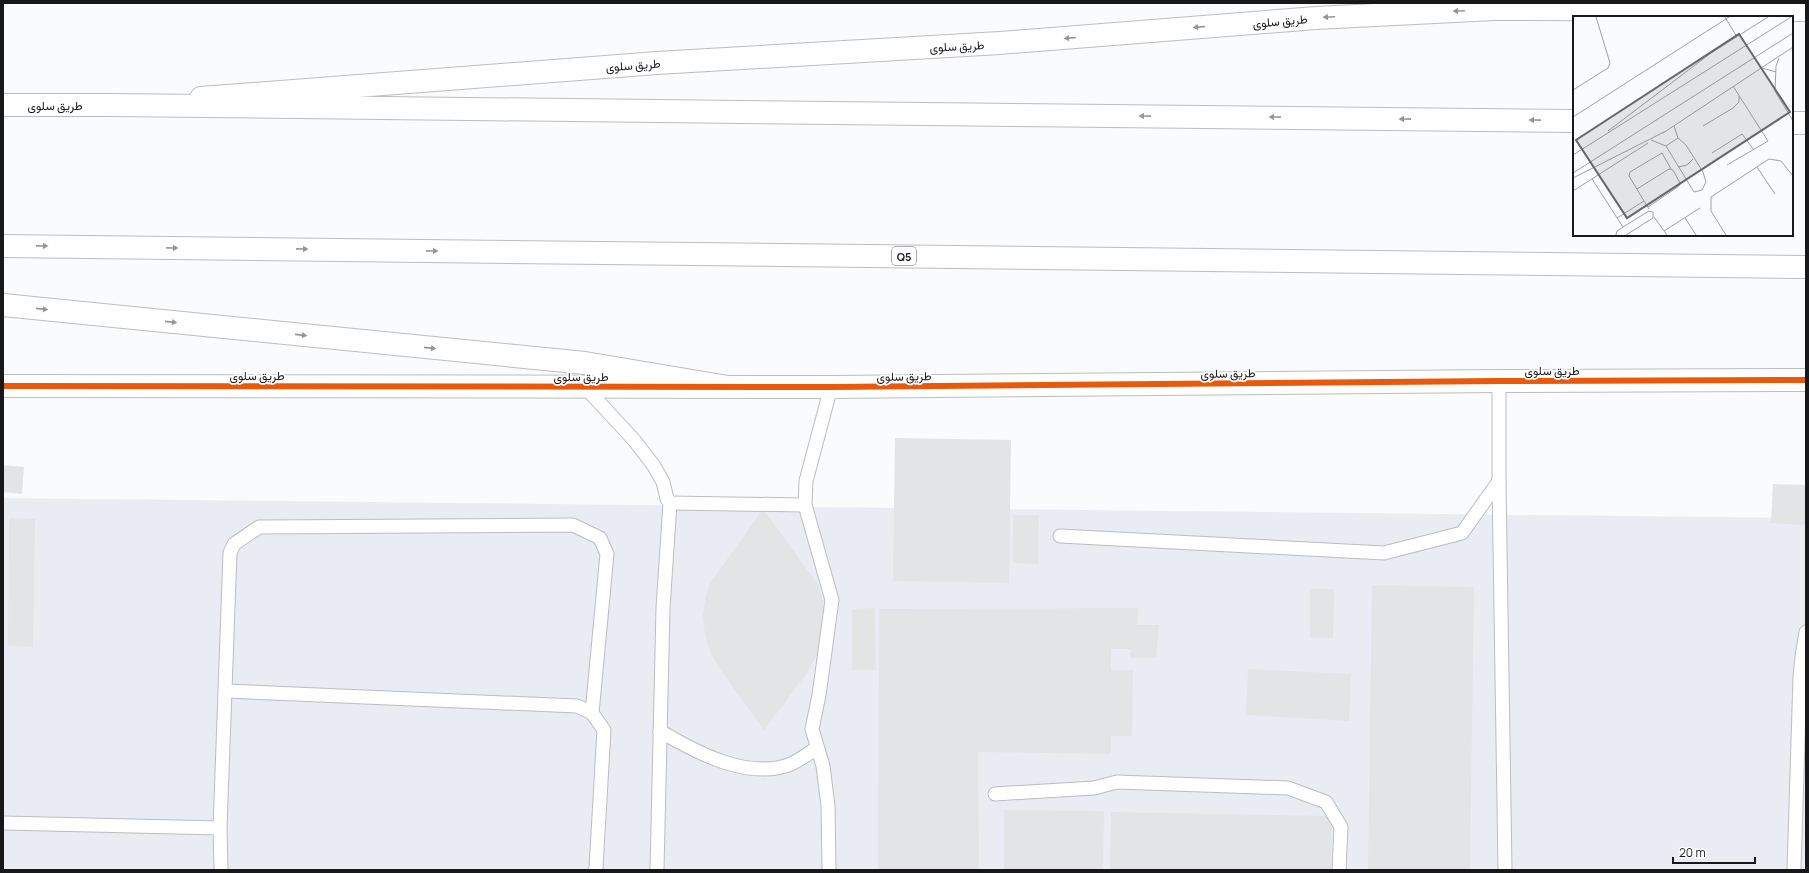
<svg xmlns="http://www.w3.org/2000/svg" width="1809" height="873" viewBox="0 0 1809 873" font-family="Manrope,Vazirmatn,sans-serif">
	<rect width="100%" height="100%" fill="#fafbfd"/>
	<polygon fill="#e9ecf3" points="3,498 1806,518 1806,870 3,870"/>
	<g fill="#e3e4e6">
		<polygon points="895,438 1011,440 1009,583 893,581"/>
		<polygon points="3,465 24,467 22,494 3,492"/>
		<polygon points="1773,484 1806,485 1806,525 1771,523"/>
		<polygon points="763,509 817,583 822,596 824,610 824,628 822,642 817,655 807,673 764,730 722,672 711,654 705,636 703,616 705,600 710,583"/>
		<polygon points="1013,515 1039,515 1038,564 1013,563"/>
		<polygon points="9,518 35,519 33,647 8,646"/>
		<polygon points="1372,585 1474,587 1470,870 1368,870"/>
		<polygon points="1310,589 1334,589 1333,638 1310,638"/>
		<polygon points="875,608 876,670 852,670 852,609"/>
		<polygon points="1138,608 1137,625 1159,625 1156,658 1130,658 1131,649 1111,649 1111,670 1133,670 1132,736 1111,736 1111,754 978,752 979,870 878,870 879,609"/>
		<polygon points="1248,669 1351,674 1349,721 1246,715"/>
		<polygon points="1004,810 1104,811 1103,870 1004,870"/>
		<polygon points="1111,812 1332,816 1331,870 1110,870"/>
	</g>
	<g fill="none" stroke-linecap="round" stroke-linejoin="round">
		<g stroke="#bcbdbf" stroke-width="15">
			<g id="service">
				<polyline points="1499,381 1499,481 1505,870"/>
				<polyline points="584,386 634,440 654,466 663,482 667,499 670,503 663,608 657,870"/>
				<polyline points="670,503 805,505"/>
				<polyline points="1060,536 1384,553 1462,533 1499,481"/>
				<polyline points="226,691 577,706 592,713 604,730 596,868 595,870"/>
				<path d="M660,731c35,21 89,50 131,33 9,-4 18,-11 26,-16"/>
				<polyline points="995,794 1094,788 1117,782 1288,788 1326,802 1341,827 1339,870"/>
				<polyline points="3,823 220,828 221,870"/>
				<polyline points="220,828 230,553 234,544 259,527 573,525 600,538 607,554 592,713"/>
				<polyline points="829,870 828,806 823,766 812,729 819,695 832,600 805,505 806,481 831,387"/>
				<polyline points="1794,870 1800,677 1802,656 1806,632"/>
			</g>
		</g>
		<g stroke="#bcbdbf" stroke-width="24">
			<polyline id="minor" points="3,386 831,387 1499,381 1806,380"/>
		</g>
		<g stroke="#bcbdbf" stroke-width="24">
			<polyline id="secondary" points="201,98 657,63 1000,43 1316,18 1494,9 1806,10"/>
		</g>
		<g stroke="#bcbdbf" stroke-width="24">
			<g id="motorway">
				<polyline points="3,105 108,105 1574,121"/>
				<polyline points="1792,123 1806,123"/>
				<polyline points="3,246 1806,267"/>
				<polyline points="3,305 585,363 728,387"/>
			</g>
		</g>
		<use href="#service" stroke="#fefeff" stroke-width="13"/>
		<use href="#minor" stroke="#fefeff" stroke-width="22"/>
		<use href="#secondary" stroke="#fefeff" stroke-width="22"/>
		<use href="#motorway" stroke="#fefeff" stroke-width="22"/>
		<g stroke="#fff" stroke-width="8">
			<polyline id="cycleway" points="3,386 831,387 1499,381 1806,380"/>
		</g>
		<use href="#cycleway" stroke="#e8590c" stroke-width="6"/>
	</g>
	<defs><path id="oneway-solid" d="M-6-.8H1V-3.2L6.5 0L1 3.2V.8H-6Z"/></defs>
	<g fill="#969698">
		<use href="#oneway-solid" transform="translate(1459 11) rotate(177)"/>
		<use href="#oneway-solid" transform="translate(1329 17) rotate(177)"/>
		<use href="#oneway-solid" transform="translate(1199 27) rotate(175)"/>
		<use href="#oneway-solid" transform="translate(1070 38) rotate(175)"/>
		<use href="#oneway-solid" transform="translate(1145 116) rotate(-179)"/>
		<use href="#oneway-solid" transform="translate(1275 117) rotate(-179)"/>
		<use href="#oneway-solid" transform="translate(1405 119) rotate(-179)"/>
		<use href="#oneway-solid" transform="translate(1535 120) rotate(-179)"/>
		<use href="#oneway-solid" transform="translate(42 246) rotate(1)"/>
		<use href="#oneway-solid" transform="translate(172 248) rotate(1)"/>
		<use href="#oneway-solid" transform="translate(302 249) rotate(1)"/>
		<use href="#oneway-solid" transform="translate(432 251) rotate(1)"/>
		<use href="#oneway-solid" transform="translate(42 309) rotate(6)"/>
		<use href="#oneway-solid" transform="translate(171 322) rotate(6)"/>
		<use href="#oneway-solid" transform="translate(301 335) rotate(6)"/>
		<use href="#oneway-solid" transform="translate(430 348) rotate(6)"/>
	</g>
	<g text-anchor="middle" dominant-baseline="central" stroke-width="3.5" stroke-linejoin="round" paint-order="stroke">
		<rect fill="#fff" stroke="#5d5d5f" stroke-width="1" x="892" y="247" width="24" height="18" rx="3"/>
		<g font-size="11" font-weight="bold" fill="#18181b">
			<text x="904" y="256">Q5</text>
		</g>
		<g font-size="12" fill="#18181b" stroke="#fff">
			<text transform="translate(1280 21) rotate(-5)">طريق سلوى</text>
			<text transform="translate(957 46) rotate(-3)">طريق سلوى</text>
			<text transform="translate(633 65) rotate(-4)">طريق سلوى</text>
			<text x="55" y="105">طريق سلوى</text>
			<text x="1552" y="370">طريق سلوى</text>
			<text transform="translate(1228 373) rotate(-1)">طريق سلوى</text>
			<text x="257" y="375">طريق سلوى</text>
			<text x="581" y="376">طريق سلوى</text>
			<text transform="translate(904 376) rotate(-1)">طريق سلوى</text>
		</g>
	</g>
	<g transform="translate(1573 16)">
		<rect width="220" height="220" fill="#fafbfd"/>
		<path fill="none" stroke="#a0a0a3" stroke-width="1" d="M152,1l12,20M206,42l-3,8 -1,25 18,30M189,52l14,4M0,74l35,-22 2,-5 -14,-46M0,101l156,-100M130,110l30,-18 6,-6v-6M35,115l103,-78 57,-36M90,117l130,-86M78,124l15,6 28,46 8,-2 4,-8 -3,-10 -17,-27 -8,-7 -4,-12M93,130l12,-8M139,137l30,-19 12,16M0,139l218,-138M154,149l41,-24 -35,-55M105,151l9,-2 6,-6M184,151l18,27M0,157l220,-140M0,162l91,-46M19,163l31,48M64,173l32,-20 4,1 7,13 -1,3 -31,21M0,175l75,-48M71,185l-15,-25 1,-4 32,-19 9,16M81,201l13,18M44,202l27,-17 5,8M112,202l11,17M91,215l36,-23M43,219l1,-4 6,-4 26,-16 4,1v6l-27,17M153,219l-15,-24v-14l58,-38 12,2 12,15"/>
		<path fill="#67676a" fill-opacity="0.15" stroke="#67676a" stroke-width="2" d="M166,18l51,78 -163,106 -51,-78z"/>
		<rect width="220" height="220" fill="none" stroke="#18181b" stroke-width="2"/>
	</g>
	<rect width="1809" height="873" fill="none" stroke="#18181b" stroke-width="8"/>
	<path d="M1673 857v6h82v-6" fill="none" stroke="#18181b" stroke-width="2"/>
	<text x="1679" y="857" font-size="12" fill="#18181b" stroke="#ffffff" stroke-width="3" paint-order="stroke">20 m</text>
</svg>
